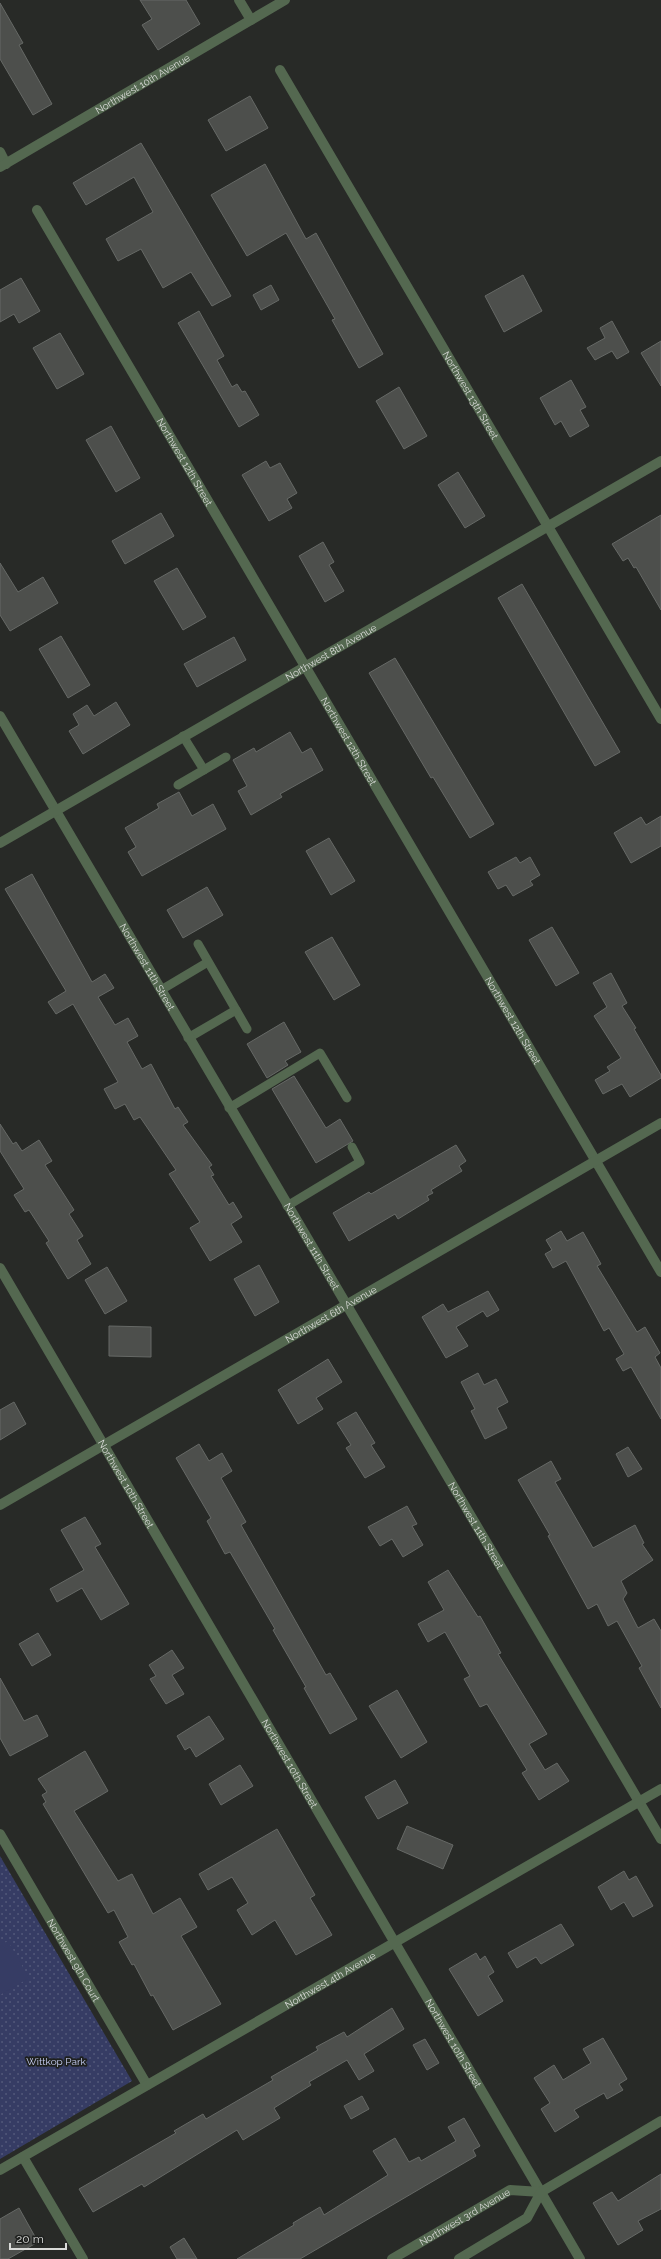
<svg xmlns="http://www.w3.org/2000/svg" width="661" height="2259" viewBox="0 0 661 2259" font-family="Raleway,sans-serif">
	<defs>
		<pattern id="park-dots" width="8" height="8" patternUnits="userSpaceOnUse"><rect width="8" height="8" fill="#363c64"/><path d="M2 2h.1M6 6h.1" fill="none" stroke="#52587a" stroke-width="1.8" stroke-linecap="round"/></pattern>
	</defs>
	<rect width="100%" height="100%" fill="#282a27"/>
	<polygon fill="url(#park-dots)" points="0,1856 132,2081 0,2159"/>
	<polygon fill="#363c64" points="8,1941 29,1978 0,1995 0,1945"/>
	<g fill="#4d4f4c" stroke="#666966">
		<polygon points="140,0 186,0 200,24 158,50 142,25 152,19"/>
		<polygon points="0,3 23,43 19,45 52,104 33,115 0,59"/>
		<polygon points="250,96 268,128 226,151 208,120"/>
		<polygon points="141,143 231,296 212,306 191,272 163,288 141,249 118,261 106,239 153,212 134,177 86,205 73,183"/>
		<polygon points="265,164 306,239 316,233 383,354 359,368 332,320 335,319 286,233 247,256 211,195"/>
		<polygon points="523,275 542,311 504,332 485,296"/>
		<polygon points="21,278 40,311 19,323 14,314 0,322 0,290"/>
		<polygon points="271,285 279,300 261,310 253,295"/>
		<polygon points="199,311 224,356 217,360 232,387 237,384 242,392 245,391 259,415 239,427 178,323"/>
		<polygon points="612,321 629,352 617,359 612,351 595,360 587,348 605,338 600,328"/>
		<polygon points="60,333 84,374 57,389 33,348"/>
		<polygon points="661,341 661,386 641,353"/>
		<polygon points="571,380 586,407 580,410 589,426 570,437 561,421 555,425 540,398"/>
		<polygon points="399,387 427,436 404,449 376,401"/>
		<polygon points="111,426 140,478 116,492 86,440"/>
		<polygon points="266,461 270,468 280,463 297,493 287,499 292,508 269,521 242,475"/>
		<polygon points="458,472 485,516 465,528 438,485"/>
		<polygon points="161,513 174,536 125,564 112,541"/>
		<polygon points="661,515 661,610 636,567 634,568 628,558 623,561 612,544"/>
		<polygon points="323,542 334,562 329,565 344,591 325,602 299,556"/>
		<polygon points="0,563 18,592 43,577 58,603 10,631 0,615"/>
		<polygon points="177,568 206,617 183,630 154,581"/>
		<polygon points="522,584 620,752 595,766 498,598"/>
		<polygon points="61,636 90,685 68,698 39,649"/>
		<polygon points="234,637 246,660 197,687 184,664"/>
		<polygon points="395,658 494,824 470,838 433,777 431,778 369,673"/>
		<polygon points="116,702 130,725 83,754 69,731 79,725 73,714 87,705 94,716"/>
		<polygon points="290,732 302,753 311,748 323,770 280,794 282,797 251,815 238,791 247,786 233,760 254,748 256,752"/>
		<polygon points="179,792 192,816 213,804 226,829 142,876 128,852 136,847 125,828 159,808 157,804"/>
		<polygon points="661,816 661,846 631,863 614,833 641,817 646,825"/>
		<polygon points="329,838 355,881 331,895 306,851"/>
		<polygon points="516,857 520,863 530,857 540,875 530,881 533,885 513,896 506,885 498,889 488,872"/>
		<polygon points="32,874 92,982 105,974 114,988 98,997 115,1025 128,1018 138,1036 127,1042 142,1069 151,1064 175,1109 178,1107 188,1122 183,1125 212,1165 209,1167 214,1175 211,1176 229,1205 233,1202 242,1217 231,1224 242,1242 210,1261 190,1228 200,1222 169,1174 176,1170 140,1117 134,1120 125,1104 115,1109 104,1089 118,1082 73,1004 56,1014 48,1002 66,991 5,889"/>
		<polygon points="207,887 223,915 183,938 167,910"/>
		<polygon points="552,927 579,973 556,986 529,940"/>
		<polygon points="332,937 360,985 334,1000 305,952"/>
		<polygon points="611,973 627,1003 622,1006 636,1028 634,1029 661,1075 661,1078 630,1097 622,1084 603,1094 595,1080 610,1071 607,1067 621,1058 594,1016 607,1007 593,983"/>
		<polygon points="284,1022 301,1052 285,1061 288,1065 267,1078 247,1044"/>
		<polygon points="294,1076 326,1128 340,1119 353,1141 316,1163 272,1089"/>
		<polygon points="0,1124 13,1144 16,1142 22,1151 39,1140 52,1161 45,1165 74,1210 69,1214 83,1236 77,1240 91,1264 68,1279 46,1243 49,1241 29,1210 25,1212 14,1195 24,1189 0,1151"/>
		<polygon points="456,1145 466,1161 459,1166 462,1171 431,1190 433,1193 427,1196 429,1200 398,1219 395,1214 349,1241 333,1213 369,1192 371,1194"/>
		<polygon points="561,1231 567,1241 583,1232 601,1264 597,1266 637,1332 645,1327 660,1353 655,1357 661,1368 661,1419 631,1367 623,1371 616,1359 624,1354 609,1328 604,1331 566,1261 553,1268 545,1254 552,1250 546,1240"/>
		<polygon points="259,1265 279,1302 255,1316 234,1279"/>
		<polygon points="107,1267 127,1301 105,1314 85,1280"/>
		<polygon points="488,1291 499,1310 487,1317 483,1311 456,1327 468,1346 446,1358 422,1317 443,1304 448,1312"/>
		<polygon points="109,1326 151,1327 151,1357 109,1356"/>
		<polygon points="328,1359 342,1382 316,1398 323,1409 298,1424 278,1390"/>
		<polygon points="478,1373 484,1385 496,1379 508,1402 497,1408 507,1428 485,1439 471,1411 475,1409 461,1382"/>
		<polygon points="14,1402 26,1424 0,1440 0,1410"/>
		<polygon points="356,1412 375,1443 371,1445 385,1467 365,1478 346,1448 351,1445 337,1423"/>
		<polygon points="199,1444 209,1461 222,1453 232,1471 221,1478 246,1522 241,1525 326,1675 330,1673 357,1719 330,1734 304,1688 306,1687 273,1630 275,1629 230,1552 225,1554 207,1521 211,1518 176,1458"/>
		<polygon points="628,1447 642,1469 628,1477 616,1454"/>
		<polygon points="551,1461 561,1479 555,1482 593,1548 635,1525 644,1543 642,1544 653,1560 621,1581 627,1593 623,1599 638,1628 654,1619 661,1631 661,1708 639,1668 642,1666 617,1621 608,1626 597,1604 588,1609 548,1536 550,1535 518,1480"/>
		<polygon points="407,1506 417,1524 412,1526 423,1545 403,1557 392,1539 380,1546 368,1527"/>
		<polygon points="85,1517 101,1544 95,1547 129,1604 101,1620 82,1588 57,1602 50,1589 84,1570 61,1530"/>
		<polygon points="448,1570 478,1617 480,1616 501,1653 498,1654 547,1734 529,1744 545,1770 557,1763 569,1781 539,1800 522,1773 527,1770 487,1704 480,1707 464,1679 470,1676 445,1632 428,1642 418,1624 444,1610 428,1582"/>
		<polygon points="38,1633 51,1655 32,1666 19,1644"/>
		<polygon points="172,1650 184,1668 172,1675 184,1694 166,1704 150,1679 156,1676 149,1665"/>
		<polygon points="0,1678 24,1721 37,1715 48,1736 10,1756 0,1738"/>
		<polygon points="397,1690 427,1742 401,1758 369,1706"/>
		<polygon points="209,1716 224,1739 196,1757 190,1747 185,1750 177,1736"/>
		<polygon points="85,1751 108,1791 74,1811 118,1881 132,1874 153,1914 180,1898 197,1927 181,1936 221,2004 173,2030 153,1995 151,1996 134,1964 132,1965 119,1942 128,1937 114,1910 108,1913 43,1804 46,1802 42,1795 47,1792 38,1779"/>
		<polygon points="240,1765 253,1786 221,1805 209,1784"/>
		<polygon points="395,1780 408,1803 378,1819 365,1797"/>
		<polygon points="407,1826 453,1845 443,1869 397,1849"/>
		<polygon points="277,1829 315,1895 310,1898 332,1935 296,1955 275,1920 252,1935 237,1910 248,1903 232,1877 208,1890 199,1874"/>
		<polygon points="624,1871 629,1880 636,1876 653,1906 633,1917 624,1902 611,1910 598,1887"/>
		<polygon points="561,1924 574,1945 541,1964 536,1957 517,1968 508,1953"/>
		<polygon points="476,1953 480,1960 485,1956 494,1972 488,1976 503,2001 478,2016 449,1969"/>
		<polygon points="392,2008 404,2029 364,2054 374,2071 359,2080 347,2060 309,2082 311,2085 274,2108 280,2118 243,2140 237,2130 144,2187 142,2184 93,2212 79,2189 176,2133 174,2131 203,2114 206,2119 273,2080 271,2077 318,2050 316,2047 344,2032 347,2037"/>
		<polygon points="603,2038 627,2079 619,2084 623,2090 607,2099 604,2093 574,2110 579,2117 555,2132 541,2109 550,2103 534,2078 554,2065 563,2080 591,2063 583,2049"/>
		<polygon points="425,2039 439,2063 427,2070 413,2045"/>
		<polygon points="362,2096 369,2109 351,2119 344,2106"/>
		<polygon points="464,2118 480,2146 473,2150 476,2156 300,2259 237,2259 294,2225 293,2223 320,2207 324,2215 388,2175 373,2151 395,2138 409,2162 419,2157 421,2161 456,2141 448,2127"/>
		<polygon points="661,2174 661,2209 638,2221 643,2230 618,2245 593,2203 612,2192 618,2201"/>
		<polygon points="19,2208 38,2242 8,2259 0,2259 0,2219"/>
		<polygon points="184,2238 197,2259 177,2259 170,2247"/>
	</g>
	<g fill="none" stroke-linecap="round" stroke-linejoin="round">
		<g stroke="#546850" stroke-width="9">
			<polyline points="183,736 204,770"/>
			<polyline points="178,785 226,757"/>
			<polyline points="198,944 247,1029"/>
			<polyline points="161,990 208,962"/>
			<polyline points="188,1038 236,1010"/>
			<polyline points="229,1108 320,1053 347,1098"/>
			<polyline points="287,1206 360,1162 352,1147"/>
		</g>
		<g stroke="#546850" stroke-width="10">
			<polyline points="239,0 251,20"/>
			<path id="s1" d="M280,70l381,649"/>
			<polyline points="0,152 6,164"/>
			<path id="s2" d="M0,167l285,-167"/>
			<path id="s3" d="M37,210l624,1062"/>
			<path id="s4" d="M0,716l661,1123"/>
			<path id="s5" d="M0,843l661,-382"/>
			<path id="s6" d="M0,1268l580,991"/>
			<path id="s7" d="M0,1834l147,251"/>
			<polyline points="23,2157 83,2259"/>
			<path id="s8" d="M0,2170l661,-381"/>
			<path id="s9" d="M392,2259l118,-69 31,2"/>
			<polyline points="459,2259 527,2218 541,2192 661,2121"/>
		</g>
		<path stroke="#546850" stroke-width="10" id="s10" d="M0,1505l661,-382"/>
	</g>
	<g text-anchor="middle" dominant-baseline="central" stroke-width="3.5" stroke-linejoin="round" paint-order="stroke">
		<g font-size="10" fill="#dadbd9" stroke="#1e201e">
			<text stroke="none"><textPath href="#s2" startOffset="165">Northwest 10th Avenue</textPath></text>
			<text stroke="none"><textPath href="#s1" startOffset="377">Northwest 13th Street</textPath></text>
			<text stroke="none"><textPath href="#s3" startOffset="292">Northwest 12th Street</textPath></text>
			<text stroke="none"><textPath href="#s5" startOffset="382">Northwest 8th Avenue</textPath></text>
			<text stroke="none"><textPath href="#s3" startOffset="616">Northwest 12th Street</textPath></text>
			<text stroke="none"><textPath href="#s4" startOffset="291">Northwest 11th Street</textPath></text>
			<text stroke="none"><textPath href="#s3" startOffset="940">Northwest 12th Street</textPath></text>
			<text stroke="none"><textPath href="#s4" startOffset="615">Northwest 11th Street</textPath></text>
			<text stroke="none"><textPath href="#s10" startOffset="382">Northwest 6th Avenue</textPath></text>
			<text stroke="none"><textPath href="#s6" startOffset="250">Northwest 10th Street</textPath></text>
			<text stroke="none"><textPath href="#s4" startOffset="939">Northwest 11th Street</textPath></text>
			<text stroke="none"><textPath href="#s6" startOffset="574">Northwest 10th Street</textPath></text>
			<text stroke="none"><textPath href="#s7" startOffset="146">Northwest 9th Court</textPath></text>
			<text stroke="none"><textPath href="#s8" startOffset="381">Northwest 4th Avenue</textPath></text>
			<text stroke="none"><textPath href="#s6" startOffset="898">Northwest 10th Street</textPath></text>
			<text stroke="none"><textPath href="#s9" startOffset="84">Northwest 3rd Avenue</textPath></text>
		</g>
		<g font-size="10" fill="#c9d0f6" stroke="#1e201e">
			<text x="56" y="2061">Wittkop Park</text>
		</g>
	</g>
	<path d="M10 2243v6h56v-6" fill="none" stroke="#dadbd9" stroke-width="2"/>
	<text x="16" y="2243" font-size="12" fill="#dadbd9" stroke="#1e201e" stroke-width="3" paint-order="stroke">20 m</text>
</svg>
